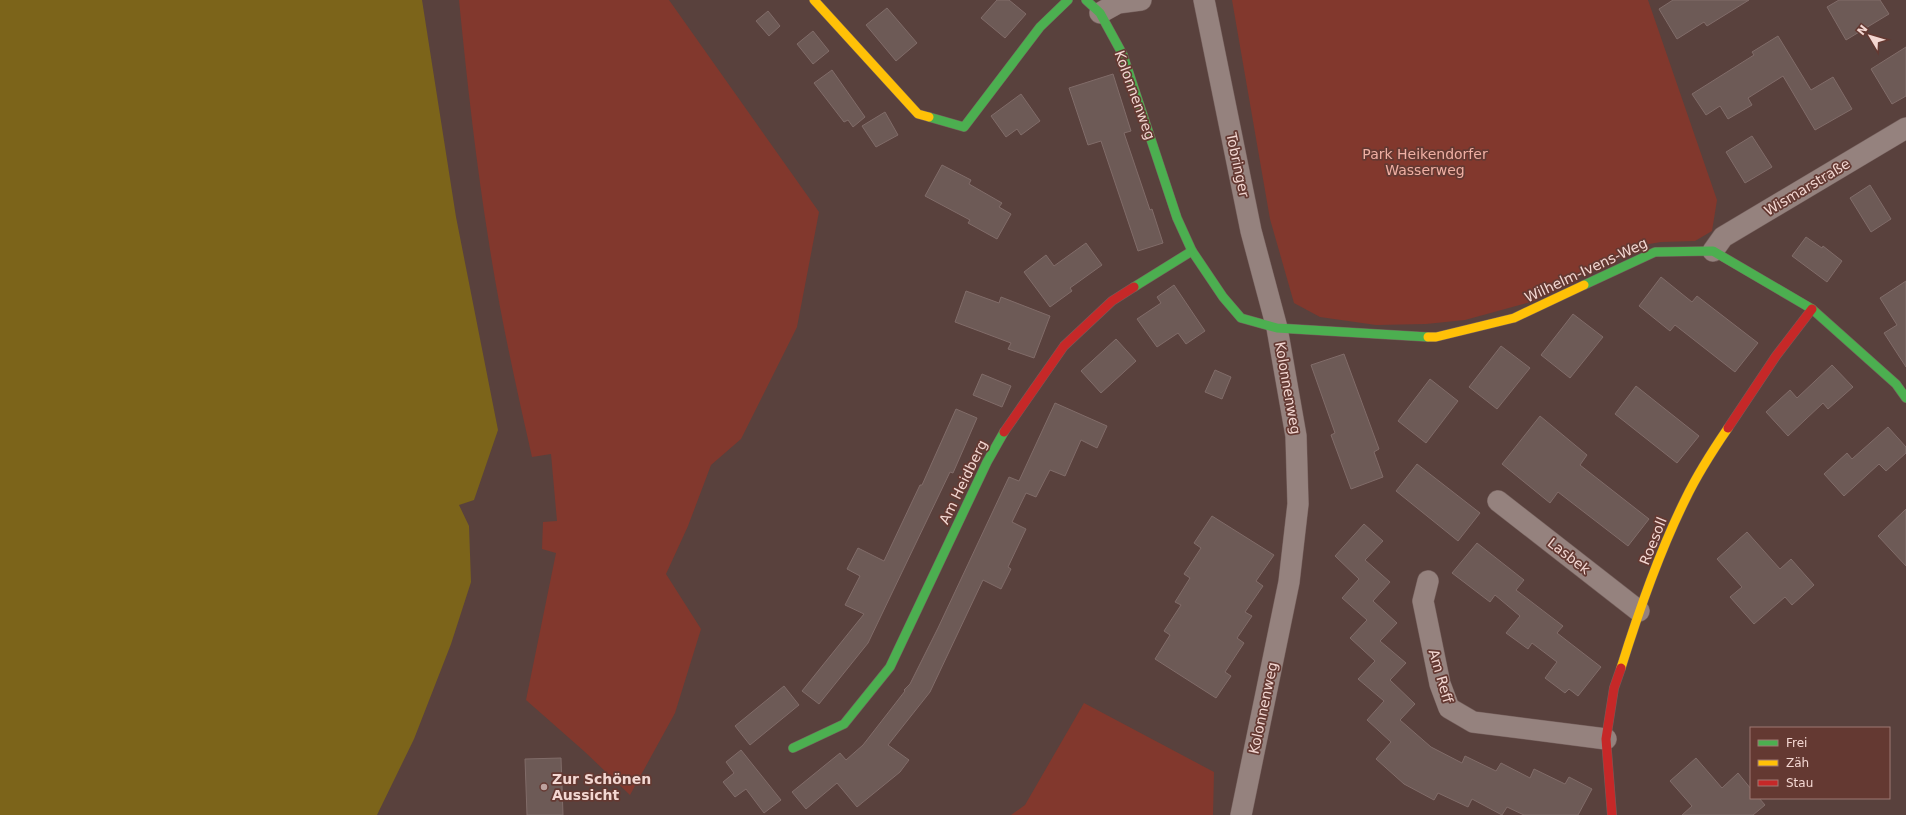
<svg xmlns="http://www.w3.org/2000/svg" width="1906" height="815" viewBox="0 0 1906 815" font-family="'DejaVu Sans',sans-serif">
	<rect width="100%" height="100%" fill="#59413d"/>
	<g fill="#82382d">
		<path d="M459,0h210l150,212 -22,115 -56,112 -30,26 -23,61 -22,48 35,55 -26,84 -45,82 -45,-43 -59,-52 30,-147 -14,-4 1,-27 14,-1 -6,-67 -19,3c-16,-71 -32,-142 -43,-214 -13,-81 -22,-162 -30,-243z"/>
		<polygon points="1232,0 1648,0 1717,200 1712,231 1695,241 1661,242 1643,245 1597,267 1534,301 1465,320 1426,324 1376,325 1320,317 1294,303 1270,219"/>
		<polygon points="1084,703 1214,772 1213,815 1011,815 1025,805"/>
	</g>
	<polygon fill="#7c641a" points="0,0 422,0 456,217 498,430 474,500 459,505 469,526 471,582 451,644 414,739 377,815 0,815"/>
	<g fill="#6d5a56" stroke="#816c69">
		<polygon points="997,0 1009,0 1026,14 1005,38 981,18"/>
		<polygon points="1673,0 1749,0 1707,26 1704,22 1677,39 1659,9"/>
		<polygon points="1839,0 1880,0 1889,14 1846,40 1827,7"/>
		<polygon points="887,8 917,43 896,61 866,25"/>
		<polygon points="768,11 780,26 769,36 756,21"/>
		<polygon points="813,31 829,51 813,64 797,44"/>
		<polygon points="1778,36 1811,90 1833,77 1852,109 1815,130 1783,76 1748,98 1752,105 1728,119 1720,106 1706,115 1692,94 1754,55 1752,52"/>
		<polygon points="1906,47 1906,96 1892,104 1871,69"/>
		<polygon points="832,70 865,117 853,127 848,120 844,122 814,83"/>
		<polygon points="1113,74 1131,131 1124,133 1150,210 1152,209 1163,243 1138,251 1101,141 1088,145 1069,88"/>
		<polygon points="1021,94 1040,121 1021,135 1017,129 1006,137 991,116"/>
		<polygon points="885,112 898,135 876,147 862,126"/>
		<polygon points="1752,136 1772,167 1745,183 1726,152"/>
		<polygon points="942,165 971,180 969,184 1002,203 999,207 1011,214 997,239 968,223 970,220 925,196"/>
		<polygon points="1870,185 1891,219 1871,232 1850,198"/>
		<polygon points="1806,237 1822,248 1823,246 1842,261 1827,282 1792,256"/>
		<polygon points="1086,243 1102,265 1070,288 1072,291 1050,307 1024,272 1046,255 1054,266"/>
		<polygon points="1661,277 1692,302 1697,296 1758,343 1735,372 1675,325 1670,331 1639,306"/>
		<polygon points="1906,281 1906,367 1884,333 1897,325 1880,298"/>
		<polygon points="1174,285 1205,331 1186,344 1178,333 1157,347 1137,319 1161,303 1157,297"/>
		<polygon points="966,291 999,303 1001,297 1050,316 1034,358 1008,349 1011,343 955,322"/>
		<polygon points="1573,314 1603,337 1570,378 1541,355"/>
		<polygon points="1116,339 1136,361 1101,393 1081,371"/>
		<polygon points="1501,346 1530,368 1497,409 1469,387"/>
		<polygon points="1344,354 1379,449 1374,452 1383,477 1351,489 1331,435 1335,433 1311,365"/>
		<polygon points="1832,365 1853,387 1828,409 1823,403 1788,436 1766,412 1790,390 1797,398"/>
		<polygon points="1215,370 1231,377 1222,399 1205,392"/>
		<polygon points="982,374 1011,386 1002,407 973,395"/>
		<polygon points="1430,379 1458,401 1426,443 1398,421"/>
		<polygon points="1636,386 1699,436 1677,463 1615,414"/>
		<polygon points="1055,403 1107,426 1097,448 1081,440 1065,476 1050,470 1036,497 1026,493 1012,522 1026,529 1008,567 1011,569 1001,589 983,580 930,692 888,745 909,760 900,772 857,807 837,783 806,809 792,792 840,753 846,760 863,745 905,691 904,690 910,684 938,628 1009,477 1019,481"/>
		<polygon points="956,409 977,418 953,473 950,472 868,643 819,704 802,691 864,614 845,605 860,576 847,569 858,548 884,561 920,485 922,485"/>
		<polygon points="1540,416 1587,455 1580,465 1649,519 1628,546 1558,492 1550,503 1502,464"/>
		<polygon points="1888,427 1906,447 1906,453 1886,471 1879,464 1844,496 1824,474 1847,453 1852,459"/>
		<polygon points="1417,464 1480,513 1458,541 1396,491"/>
		<polygon points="1906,509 1906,566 1878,536"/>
		<polygon points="1212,516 1274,555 1256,581 1263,586 1245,612 1252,616 1237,638 1244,643 1225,672 1231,676 1216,698 1155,659 1170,635 1164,631 1181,605 1175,602 1190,578 1184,574 1201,548 1194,543"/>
		<polygon points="1364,524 1383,541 1365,560 1390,582 1373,601 1397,623 1380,641 1406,663 1390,680 1415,704 1400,720 1431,747 1462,763 1465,756 1496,771 1501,763 1530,778 1534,769 1565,784 1569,777 1592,789 1578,815 1524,815 1507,807 1502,815 1472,799 1468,807 1438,793 1434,800 1404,784 1376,759 1391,742 1367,720 1384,701 1358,679 1375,661 1350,638 1367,620 1342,598 1359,579 1335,556"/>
		<polygon points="1747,532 1780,569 1791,559 1814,585 1792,605 1785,597 1754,624 1730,597 1742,587 1717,559"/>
		<polygon points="1477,543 1524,580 1516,590 1563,626 1557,633 1601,667 1578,696 1569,689 1565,693 1545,678 1557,662 1532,643 1528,649 1506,633 1520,616 1495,595 1490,602 1452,573"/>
		<polygon points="784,686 799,705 750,745 735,726"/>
		<polygon points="741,750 781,800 764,813 746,789 735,797 723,782 734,773 726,762"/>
		<polygon points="561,758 563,815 527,815 525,759"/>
		<polygon points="1696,758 1722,788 1738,773 1751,789 1751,798 1759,798 1765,805 1753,815 1682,815 1692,806 1670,781"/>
	</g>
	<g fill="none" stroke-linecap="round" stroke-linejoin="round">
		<g stroke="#745e5b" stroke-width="22">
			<g id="street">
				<polyline points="1204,0 1251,231 1277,328 1296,436 1298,504 1289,582 1241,815"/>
				<polyline points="1100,13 1118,3 1141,0"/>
				<polyline points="1713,251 1723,237 1906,128"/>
				<polyline points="1498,501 1639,611"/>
				<polyline points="1428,581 1423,601 1440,684 1449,708 1473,722 1606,739"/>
			</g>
		</g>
		<g stroke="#745e5b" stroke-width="10">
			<g id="fast">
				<polyline points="1086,0 1100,13 1123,55 1177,218 1192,251 1223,297 1241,318 1277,328 1428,337"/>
				<polyline points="929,117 964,127 1040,27 1068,0"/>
				<polyline points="1584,285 1655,252 1713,251 1812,309 1896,384 1906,398"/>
				<polyline points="1134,287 1192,251"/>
				<polyline points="793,748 844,724 890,667 987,462 1004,432"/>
			</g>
		</g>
		<g stroke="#745e5b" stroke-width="10">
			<g id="slow">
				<polyline points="814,0 918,114 929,117"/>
				<polyline points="1428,337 1436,337 1514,318 1584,285"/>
				<path d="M1621,668c18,-58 38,-116 65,-170 12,-25 27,-48 42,-70"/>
			</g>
		</g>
		<g stroke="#745e5b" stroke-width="10">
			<g id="jam">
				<polyline points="1728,428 1776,356 1812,309"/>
				<polyline points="1004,432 1064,346 1112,301 1134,287"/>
				<polyline points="1612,815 1606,739 1614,688 1621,668"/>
			</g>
		</g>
		<use href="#street" stroke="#95827e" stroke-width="21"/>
		<use href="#fast" stroke="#4caf50" stroke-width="9"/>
		<use href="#slow" stroke="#ffc107" stroke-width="9"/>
		<use href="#jam" stroke="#c62828" stroke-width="9"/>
	</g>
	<circle fill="#bda29e" stroke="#643932" stroke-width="1.5" cx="544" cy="787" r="4"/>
	<g text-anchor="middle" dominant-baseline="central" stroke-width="3.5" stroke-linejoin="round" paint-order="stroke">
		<g font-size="14" fill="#f3d7d2" stroke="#643932">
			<text transform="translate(1135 95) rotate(70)">Kolonnenweg</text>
			<text transform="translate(1238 165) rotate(78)">Tobringer</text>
			<text transform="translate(1807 187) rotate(-31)">Wismarstraße</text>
			<text transform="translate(1586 270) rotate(-25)">Wilhelm-Ivens-Weg</text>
			<text transform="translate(1288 388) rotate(80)">Kolonnenweg</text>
			<text transform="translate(963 482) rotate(-64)">Am Heidberg</text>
			<text transform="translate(1653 541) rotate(-68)">Roesoll</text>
			<text transform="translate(1569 556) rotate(38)">Lasbek</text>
			<text transform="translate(1441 676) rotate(74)">Am Reff</text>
			<text transform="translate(1263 708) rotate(-78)">Kolonnenweg</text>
		</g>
		<g font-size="14" fill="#efafa3" stroke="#643932">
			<text x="1425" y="154">Park Heikendorfer<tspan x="1425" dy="16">Wasserweg</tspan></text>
		</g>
		<g font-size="14" font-weight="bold" fill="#f3d7d2" stroke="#643932" text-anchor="start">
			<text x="552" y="779">Zur Schönen<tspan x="552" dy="16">Aussicht</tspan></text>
		</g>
	</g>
	<rect x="1750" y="727" width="140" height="72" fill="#643932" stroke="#9d7872"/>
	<rect x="1758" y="740" width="20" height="6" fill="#4caf50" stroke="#9d7872"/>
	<text x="1786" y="747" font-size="12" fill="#f3d7d2">Frei</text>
	<rect x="1758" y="760" width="20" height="6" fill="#ffc107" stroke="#9d7872"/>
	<text x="1786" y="767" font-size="12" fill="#f3d7d2">Zäh</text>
	<rect x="1758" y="780" width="20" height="6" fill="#c62828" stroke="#9d7872"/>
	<text x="1786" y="787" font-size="12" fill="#f3d7d2">Stau</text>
	<g transform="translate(1870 36) rotate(308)" stroke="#643932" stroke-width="3" paint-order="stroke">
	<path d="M0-3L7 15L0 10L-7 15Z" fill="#f3d7d2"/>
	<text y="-6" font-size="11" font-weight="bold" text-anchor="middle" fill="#f3d7d2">N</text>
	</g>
</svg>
